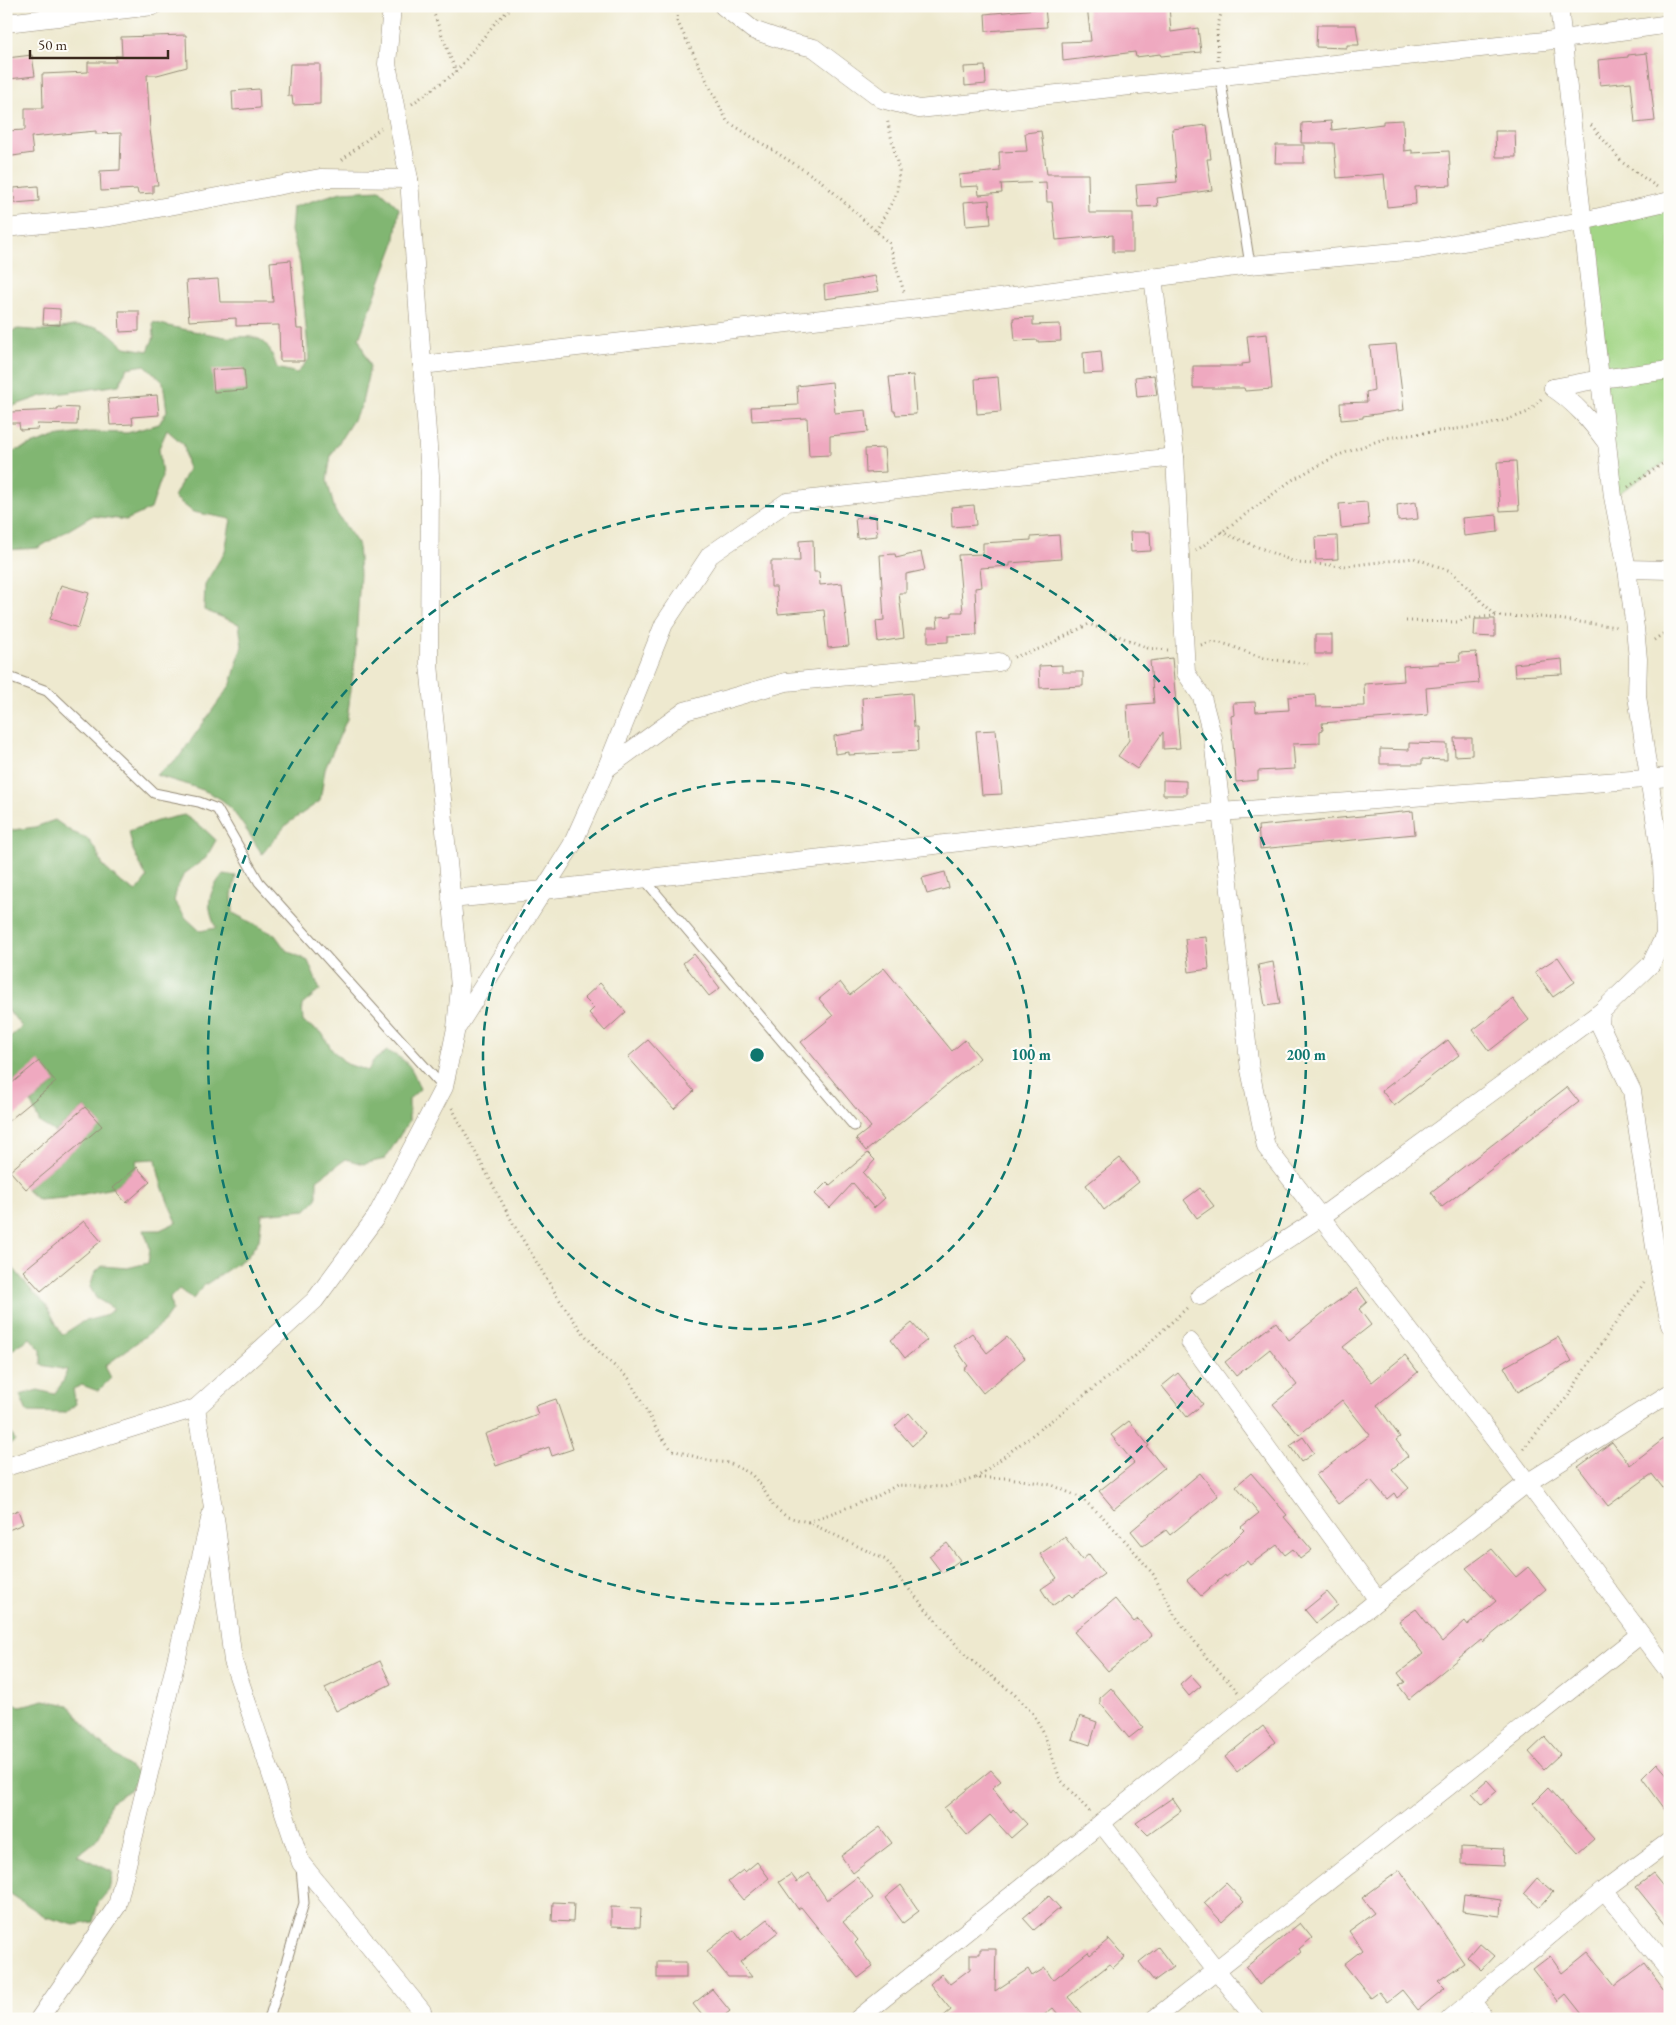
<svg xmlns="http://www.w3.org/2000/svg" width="1676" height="2025" viewBox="0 0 1676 2025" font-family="'EB Garamond',serif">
	<rect width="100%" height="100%" fill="#fdfcf7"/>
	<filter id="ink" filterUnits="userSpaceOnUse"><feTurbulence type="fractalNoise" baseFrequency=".02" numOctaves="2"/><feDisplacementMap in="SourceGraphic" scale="10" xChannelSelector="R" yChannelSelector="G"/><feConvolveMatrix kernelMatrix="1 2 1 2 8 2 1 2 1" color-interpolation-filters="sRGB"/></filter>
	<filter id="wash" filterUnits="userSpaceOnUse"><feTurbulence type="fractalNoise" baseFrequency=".0096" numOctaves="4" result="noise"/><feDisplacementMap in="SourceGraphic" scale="20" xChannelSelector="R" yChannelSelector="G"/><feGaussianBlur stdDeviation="1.12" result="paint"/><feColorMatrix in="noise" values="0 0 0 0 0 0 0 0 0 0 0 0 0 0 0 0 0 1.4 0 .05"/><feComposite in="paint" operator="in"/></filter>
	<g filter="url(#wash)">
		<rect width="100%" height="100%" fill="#eee9cf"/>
		<polygon fill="#a2d585" stroke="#6e8052" points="1670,201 1670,459 1613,497 1582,221"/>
		<g fill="#81b672" stroke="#5e7048">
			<path d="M380,190l19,18 -5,37 -35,94 11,28 -9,40 -30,48 -4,25 8,31 23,33 2,30 -5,86 -8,59 -22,50 -5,32 -33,23 -25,30c-9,-14 -28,-45 -40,-54 -17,-12 -46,-18 -66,-25l23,-18 52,-73 11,-38 -3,-22 -35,-14 1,-26 20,-33 6,-32 -38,-7 -19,-15 14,-28 -4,-24 -17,-15 -8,18 3,28 -11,33 -25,11 -34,-4 -54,32 -32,2v-96l48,-17 37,-5 36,1 32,-9 8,-13 -4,-29 -18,-17 -18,3 -8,17 -77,11 -32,11 -4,-12v-62l12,-4 27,2 28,-5 23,1 13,6 16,14 23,4 6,-14 -1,-15c24,7 48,10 72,15 10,1 21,-2 31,1 13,3 17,19 21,30l20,5 12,-14 -9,-96 -9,-32 2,-24 48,-15z"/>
			<path d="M184,815l18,12 14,13 -10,18 -22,16 -7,14 -3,13 12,17 14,13 16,-3c-10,-22 -9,-34 7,-54l13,2 -4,19 1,18 42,22 11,15 22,11 12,29 -18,15 1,17 19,11 10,17 15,14 21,7 5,-10 14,-10c23,11 24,15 33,38l-11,10v22l-24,38 -22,5 -17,-5 -29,21v19l-11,11 -44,4 -3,26 -11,16 -46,31 -9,12 -14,-10 -9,9 2,12 -9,13 -58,43 6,12 -13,13 -16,-6 -9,4 3,15 -11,9 -38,-1 -7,-17 18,-5 16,4 9,-12 4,-12 -26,-5v-15l-11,-12 -18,12 -6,7v-89l8,1 18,22 14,13 16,31 20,-13 22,-6 10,-7 -18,-11 -6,-11 4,-13 8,-8 25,2 21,-5 2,-15 -6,-18h16l17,-8c-10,-21 -18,-40 -21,-63l-20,1 1,7 -24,21 -48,10 -27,2 -12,-11 75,-63 -16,-19 -30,25 -15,-9 -9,-20 25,-21 -17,-20 -33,26v-48l16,-13 -16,-20v-176l29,-4 20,-7 17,12 15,6 9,12 7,16 16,15 17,11 11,-14 -14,-28 -4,-19 28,-10z"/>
			<polygon points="6,1426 9,1428 15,1441 6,1447"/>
			<path d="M44,1700l25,5 29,36 41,34 -9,15 -20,12c-7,28 -7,36 -33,53l36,17 -4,18 -11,13 -5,19 -19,3 -28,-8 -40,-26v-188l15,3z"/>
		</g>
		<g id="blocks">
			<g fill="#efa9c0">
				<polygon points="1087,6 1169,6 1171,32 1198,28 1201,52 1161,56 1160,54 1136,57 1135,52 1063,61 1062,42 1091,41"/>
				<polygon points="1045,8 1047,27 986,31 985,14"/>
				<polygon points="1317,25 1356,25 1359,45 1347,45 1347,48 1316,47"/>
				<polygon points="186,35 187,67 157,75 147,75 150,130 158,185 153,185 153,193 138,194 137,189 101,191 100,171 120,170 121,133 96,134 96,131 31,137 33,153 6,157 6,131 25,130 25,108 43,108 42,74 88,72 88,62 116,62 115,56 122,56 121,37"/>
				<polygon points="1647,53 1655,121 1635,123 1631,82 1600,85 1598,60 1628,57 1628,55"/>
				<polygon points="32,55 35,76 9,79 7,58"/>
				<polygon points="290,64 320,64 320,104 293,105 292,96 288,96"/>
				<polygon points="985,66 986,84 965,86 964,67"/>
				<polygon points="259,89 260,108 233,110 232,91"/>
				<polygon points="1403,120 1404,151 1412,150 1412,153 1449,151 1451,185 1415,187 1416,204 1387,207 1384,174 1337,178 1334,143 1301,143 1302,123 1331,121 1332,130 1383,124 1383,121"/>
				<polygon points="1207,125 1211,159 1207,159 1212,190 1157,198 1158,206 1138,207 1136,185 1177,182 1172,129"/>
				<polygon points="1041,131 1047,174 1088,174 1089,213 1133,213 1133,252 1113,252 1113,235 1056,240 1052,202 1047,202 1046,182 1001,184 1002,193 979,195 978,186 960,187 959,175 1000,171 999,152 1027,151 1025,133"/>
				<polygon points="1495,131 1515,131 1516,157 1496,157"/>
				<polygon points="1276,145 1304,145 1304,163 1275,163"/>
				<polygon points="38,186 39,201 15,203 14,188"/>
				<polygon points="989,200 991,224 966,226 964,202"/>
				<polygon points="291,260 297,329 303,329 304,361 280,361 279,325 236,326 236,318 189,321 186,281 218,279 220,302 273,302 270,262"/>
				<polygon points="875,276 879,291 825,299 824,285"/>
				<polygon points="44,308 60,309 60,325 43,324"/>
				<polygon points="119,311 139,311 139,331 120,332"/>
				<polygon points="1033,317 1033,325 1060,324 1061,341 1038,342 1038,340 1015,341 1013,318"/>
				<polygon points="1267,334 1272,389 1245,391 1244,388 1193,388 1193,366 1242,366 1242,364 1250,363 1247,336"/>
				<polygon points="1396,344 1404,410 1363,416 1363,418 1341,420 1340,403 1367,402 1366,392 1374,390 1370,346"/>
				<polygon points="1101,351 1103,373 1084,374 1083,353"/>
				<polygon points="244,368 246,390 214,392 212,370"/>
				<polygon points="913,375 916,414 896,415 895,411 893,411 889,377"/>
				<polygon points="1154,375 1157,395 1137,397 1135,377"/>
				<polygon points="998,377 1001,412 977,414 975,379"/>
				<polygon points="832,382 835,413 866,410 868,432 830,436 830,455 809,456 807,418 752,421 751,407 798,405 797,386"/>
				<polygon points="157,395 159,415 132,417 133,424 110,425 108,399"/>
				<polygon points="58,407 78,408 77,425 37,424 38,429 20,430 19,423 11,423 11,412 58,410"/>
				<polygon points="884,448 886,472 866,473 865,449"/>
				<polygon points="1516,461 1519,510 1500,511 1497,462"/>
				<polygon points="1367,502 1369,525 1341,528 1339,504"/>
				<polygon points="1416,502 1418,519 1398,521 1397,505"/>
				<polygon points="974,505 976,525 952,527 951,507"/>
				<polygon points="1497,515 1498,532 1464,536 1462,518"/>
				<polygon points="876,517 877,536 857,538 855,518"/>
				<polygon points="1130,532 1150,532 1151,551 1131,552"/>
				<polygon points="1059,535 1061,559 1010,563 1010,566 980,568 982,587 975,588 977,635 948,636 948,642 928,643 928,627 938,627 937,617 952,616 952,612 963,612 958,555 983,554 983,543 1031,540 1031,537"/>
				<polygon points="1337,536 1338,559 1316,560 1315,537"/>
				<polygon points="813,540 814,572 819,572 820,585 842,583 849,646 828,648 824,610 778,614 776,587 771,587 771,561 800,561 799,541"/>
				<polygon points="921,552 925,570 906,574 906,593 899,593 904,638 878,642 876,621 884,620 880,555 895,554 896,558"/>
				<polygon points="61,585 89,593 78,628 50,619"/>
				<polygon points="1475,619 1495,619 1495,637 1474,636"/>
				<rect x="1315" y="635" width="17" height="19"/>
				<polygon points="1476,652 1479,683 1426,688 1428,715 1322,723 1323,730 1320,731 1320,743 1293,744 1295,769 1258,771 1258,780 1236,782 1231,716 1234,715 1233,703 1255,702 1256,712 1289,710 1288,697 1315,695 1316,707 1365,706 1364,684 1404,681 1403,666 1439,664 1439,662 1460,661 1459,653"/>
				<polygon points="1172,658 1180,748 1163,749 1163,732 1137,769 1118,756 1129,740 1127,705 1154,703 1150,661"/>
				<polygon points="1562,659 1563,674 1515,676 1514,664"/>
				<polygon points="1062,665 1062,672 1083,672 1083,686 1040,688 1039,666"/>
				<polygon points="912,693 914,727 917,727 918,751 849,755 849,752 835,754 834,736 864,731 862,698"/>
				<polygon points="996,730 1002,794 982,795 976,731"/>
				<polygon points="1454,738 1472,738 1472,755 1455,756"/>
				<polygon points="1409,743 1447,744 1447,760 1422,759 1422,764 1380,764 1380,749 1409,750"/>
				<polygon points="1163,780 1186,781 1186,795 1163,795"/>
				<polygon points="1413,811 1415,834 1260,849 1258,826"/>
				<polygon points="945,872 949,888 927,894 922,878"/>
				<polygon points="1206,937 1209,969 1189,972 1185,939"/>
				<polygon points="694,954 720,988 709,996 683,963"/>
				<polygon points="1558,957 1575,982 1553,997 1535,972"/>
				<polygon points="1273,962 1280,1004 1265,1006 1258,965"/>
				<polygon points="884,968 952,1051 965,1040 980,1058 866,1151 856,1139 871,1127 801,1042 833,1016 819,999 840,982 850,995"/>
				<polygon points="600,983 626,1012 605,1031 589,1013 594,1008 584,998"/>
				<polygon points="1513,999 1529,1020 1489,1051 1473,1030"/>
				<polygon points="648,1040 694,1091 674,1109 628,1057"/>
				<polygon points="1448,1040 1459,1055 1394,1106 1382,1091"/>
				<polygon points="39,1061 56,1082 6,1123 6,1088"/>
				<polygon points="1567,1087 1579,1102 1442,1207 1431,1192"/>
				<polygon points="85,1107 102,1126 26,1189 10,1171"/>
				<polygon points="868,1153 875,1160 863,1173 885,1198 874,1208 853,1183 830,1208 815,1194 827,1182 830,1185"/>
				<polygon points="1120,1158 1139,1182 1104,1210 1086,1185"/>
				<polygon points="137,1167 150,1182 126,1203 113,1188"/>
				<polygon points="1200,1188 1214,1206 1197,1218 1184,1200"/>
				<polygon points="84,1221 101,1241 41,1291 23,1271"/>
				<polygon points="1357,1288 1367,1302 1359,1309 1371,1325 1343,1347 1372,1382 1405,1355 1418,1372 1377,1405 1400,1437 1396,1440 1408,1456 1392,1469 1409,1488 1397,1498 1394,1493 1387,1499 1371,1480 1338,1504 1316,1475 1370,1435 1342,1400 1299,1435 1273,1404 1297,1385 1270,1349 1236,1376 1225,1362 1276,1322 1289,1340 1334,1304"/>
				<polygon points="912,1323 927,1340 905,1358 891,1340"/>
				<polygon points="972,1333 987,1353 1007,1337 1025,1358 983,1393 964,1369 968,1366 954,1346"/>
				<polygon points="1558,1337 1572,1361 1518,1392 1504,1367"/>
				<polygon points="1178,1373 1203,1404 1187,1417 1162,1386"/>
				<polygon points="556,1399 573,1449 552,1456 549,1447 496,1466 485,1434 538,1415 535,1406"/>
				<polygon points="909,1413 926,1433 912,1446 895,1426"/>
				<polygon points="1129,1421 1149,1446 1147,1447 1164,1468 1114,1509 1099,1491 1134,1463 1111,1435"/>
				<polygon points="1670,1434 1670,1497 1652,1474 1608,1506 1578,1467 1612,1442 1630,1465"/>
				<polygon points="1303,1437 1314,1453 1301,1462 1290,1446"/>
				<polygon points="1200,1473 1218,1496 1170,1535 1166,1530 1143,1546 1131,1531"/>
				<polygon points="1251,1473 1287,1515 1284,1517 1312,1550 1300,1559 1293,1549 1285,1555 1277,1545 1250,1565 1247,1561 1226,1577 1225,1575 1201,1596 1187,1580 1228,1546 1244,1530 1241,1527 1259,1513 1236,1486"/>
				<polygon points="18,1510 23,1524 6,1531 6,1515"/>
				<polygon points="1065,1537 1082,1560 1089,1554 1104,1574 1072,1597 1069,1594 1052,1606 1041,1589 1057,1578 1040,1554"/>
				<polygon points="947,1543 960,1560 942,1573 929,1556"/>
				<polygon points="1492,1549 1516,1577 1528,1567 1546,1589 1483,1642 1481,1640 1409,1699 1399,1686 1405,1682 1398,1673 1423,1654 1399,1621 1416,1609 1442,1642 1465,1621 1468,1625 1496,1601 1466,1568"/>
				<polygon points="1327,1592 1338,1605 1316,1623 1305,1610"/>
				<polygon points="1115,1599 1134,1622 1138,1619 1152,1636 1108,1671 1074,1632"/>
				<polygon points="380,1661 391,1684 336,1711 325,1688"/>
				<polygon points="1191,1675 1201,1686 1189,1696 1180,1685"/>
				<polygon points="1111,1688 1143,1727 1129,1738 1100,1703 1100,1698"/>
				<polygon points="1080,1716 1097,1722 1090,1745 1072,1739"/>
				<polygon points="1263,1726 1275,1742 1237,1772 1225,1757"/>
				<polygon points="1545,1737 1560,1754 1544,1769 1529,1752"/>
				<polygon points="1657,1763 1670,1778 1670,1816 1642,1778"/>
				<polygon points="991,1770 1001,1781 992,1788 1011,1812 1013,1809 1027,1824 1011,1838 990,1815 967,1835 944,1808"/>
				<polygon points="1487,1780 1497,1791 1482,1804 1472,1793"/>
				<polygon points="1548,1788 1594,1839 1578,1853 1533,1803"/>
				<polygon points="1172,1798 1181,1811 1148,1835 1136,1823"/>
				<polygon points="880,1827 892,1843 853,1873 841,1856"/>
				<polygon points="1461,1847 1504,1849 1503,1866 1461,1864"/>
				<polygon points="757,1862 769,1878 743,1900 728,1882 743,1870 745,1872"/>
				<polygon points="1400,1870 1464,1963 1438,1981 1445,1988 1418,2010 1402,1990 1387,2002 1379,1992 1371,1998 1344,1964 1362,1950 1349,1931 1374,1913 1362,1898"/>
				<polygon points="809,1873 827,1900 857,1877 873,1898 843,1922 858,1940 855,1943 873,1967 858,1978 801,1907 798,1909 779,1882 791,1874 797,1882"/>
				<polygon points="1653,1874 1670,1895 1670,1929 1636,1887"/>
				<polygon points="1537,1878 1553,1892 1540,1907 1524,1893"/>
				<polygon points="1226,1883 1244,1902 1222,1922 1204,1903"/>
				<polygon points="901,1885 919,1911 903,1923 885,1898"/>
				<polygon points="1464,1895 1501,1900 1500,1916 1462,1911"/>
				<polygon points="1049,1896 1060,1908 1034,1930 1023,1918"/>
				<polygon points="553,1902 574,1903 573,1922 552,1921"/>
				<polygon points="611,1907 641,1908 640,1927 611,1926"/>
				<polygon points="768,1919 778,1932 740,1962 752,1977 728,1977 707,1951 734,1930 741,1940"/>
				<polygon points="1300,1923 1312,1938 1299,1949 1301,1952 1259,1985 1246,1967"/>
				<polygon points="1109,1939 1125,1957 1113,1968 1110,1964 1068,1997 1086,2019 1062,2019 1053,2008 1039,2019 940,2019 951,2010 930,1984 941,1974 950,1984 970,1969 970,1954 980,1954 980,1949 996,1949 995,1991 1028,1969 1032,1976 1045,1968 1053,1980 1088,1952 1090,1955"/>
				<polygon points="1479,1943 1494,1956 1481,1970 1467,1957"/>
				<polygon points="1158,1947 1173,1967 1154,1981 1139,1962"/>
				<polygon points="1588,1952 1615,1985 1644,1963 1670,1998 1670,2008 1656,2019 1586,2019 1566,1994 1558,2001 1533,1969 1550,1956 1562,1973"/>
				<rect x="657" y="1962" width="29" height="16"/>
				<polygon points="712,1989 730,2011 720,2019 705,2019 693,2004"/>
			</g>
		</g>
	</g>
	<g filter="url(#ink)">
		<use href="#blocks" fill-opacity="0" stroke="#948a76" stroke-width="1"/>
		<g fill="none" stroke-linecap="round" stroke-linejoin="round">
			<g stroke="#948a76" stroke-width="11">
				<g id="lane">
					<polyline points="1220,76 1250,265"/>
					<polyline points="6,676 47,691 154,793 199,802 217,809 259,882 443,1087"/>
					<polyline points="644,879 854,1126"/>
					<polyline points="269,2019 304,1903 301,1867"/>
				</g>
			</g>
			<g stroke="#948a76" stroke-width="19">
				<g id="street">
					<polyline points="723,6 753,30 788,42 814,48 882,99 919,109 1563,39 1670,24"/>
					<polyline points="1559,6 1613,497 1627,569 1635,628 1638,659 1637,696 1662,865 1665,935 1651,964 1601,1012 1600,1025 1632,1091 1655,1247 1670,1325"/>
					<polyline points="6,23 153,6"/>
					<polyline points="6,228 110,217 320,178 409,179"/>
					<polyline points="1153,277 1175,457 1186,673 1202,697 1213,739 1250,1070 1266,1147 1512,1462 1670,1673"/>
					<polyline points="422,365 953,304 1250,265 1418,250 1582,221 1670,201"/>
					<polyline points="1553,388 1600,379 1670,370"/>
					<path d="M1553,388c22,15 37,32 53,54"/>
					<polyline points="1627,569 1670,570"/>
					<polyline points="606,769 685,711 786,682 999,662"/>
					<polyline points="451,899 544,890 1221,812 1670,777"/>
					<polyline points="458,1026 572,845 606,769 664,624 710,555 787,502 1175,457"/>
					<polyline points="1200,1296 1321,1217 1601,1012"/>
					<polyline points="1190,1342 1378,1600"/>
					<polyline points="6,1467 196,1408 315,1300 376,1217 444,1087 456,1028 460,987 429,664 430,475 409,179 387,64 392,6"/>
					<polyline points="215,1518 233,1661 301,1863 422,2011 423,2019"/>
					<polyline points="1101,1823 1255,2019"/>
					<polyline points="1604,1890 1670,1971"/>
					<polyline points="1472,2001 1485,2019"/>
					<polyline points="39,2019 117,1906 213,1507 196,1408"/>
					<polyline points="858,2019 1378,1600 1527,1483 1670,1393"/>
					<polyline points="1154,2019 1640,1635"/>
					<polyline points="1450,2019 1604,1890 1670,1841"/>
				</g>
			</g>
			<g stroke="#948a76" stroke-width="3" stroke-dasharray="1 4" stroke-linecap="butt">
				<polyline points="431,6 456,72"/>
				<polyline points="678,6 677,21 727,121 821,181 889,243 904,292"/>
				<polyline points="1218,61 1217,29 1223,6"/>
				<polyline points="412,104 456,72 495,23 513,6"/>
				<polyline points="1591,125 1623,163 1657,187"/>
				<polyline points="342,160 381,128"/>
				<polyline points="876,231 897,193 899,171 887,119"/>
				<polyline points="1628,487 1670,459"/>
				<polyline points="1221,532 1297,563 1346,566 1414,558 1451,571 1496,616"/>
				<polyline points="1196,551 1292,480 1336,456 1386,438 1487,425 1510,419 1528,412 1541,399"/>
				<polyline points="1406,621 1458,622 1467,618 1496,616 1542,617 1617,627"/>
				<polyline points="1654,640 1670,629"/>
				<path d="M1201,645c21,-9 43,9 64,13 14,3 28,4 43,6"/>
				<polyline points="1014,657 1042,648 1089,624 1148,648 1168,650"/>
				<polyline points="452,1108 514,1225 557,1296 580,1329 601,1354 629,1379 659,1434 672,1450 710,1461 729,1463 751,1474 760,1484 774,1507 787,1517 808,1522 886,1560 897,1575 966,1656 1014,1694 1032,1712 1043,1731 1060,1779 1090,1812"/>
				<polyline points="1523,1449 1568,1396 1601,1344 1644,1283"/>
				<polyline points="976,1478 1133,1358 1189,1306"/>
				<polyline points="808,1522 876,1497 897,1485 945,1487 976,1478 1009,1478 1052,1485 1081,1498 1102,1516 1129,1545 1153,1574 1174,1614 1207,1658 1238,1692"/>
			</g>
			<use href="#lane" stroke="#fff" stroke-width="9"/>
			<use href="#street" stroke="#fff" stroke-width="18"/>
		</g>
	</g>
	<g fill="none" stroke="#0f766e" stroke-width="2.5" stroke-dasharray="9 6">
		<circle cx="757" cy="1055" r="274"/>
		<circle cx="757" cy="1055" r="549"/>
	</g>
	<circle cx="757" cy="1055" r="8" fill="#0f766e" stroke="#fdfcf7" stroke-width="2.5"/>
	<g font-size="15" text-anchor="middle" font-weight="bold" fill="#0f766e" stroke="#fdfcf7" stroke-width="4.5" stroke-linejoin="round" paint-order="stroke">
		<text x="1031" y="1060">100 m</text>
		<text x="1306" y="1060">200 m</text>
	</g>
	<rect width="1676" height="2025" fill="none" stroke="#fdfcf7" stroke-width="25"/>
	<path d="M30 50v8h138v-8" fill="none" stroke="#3b2a1e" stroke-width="2.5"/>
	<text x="38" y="50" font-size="15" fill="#3b2a1e" stroke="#fdfcf7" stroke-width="4" paint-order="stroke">50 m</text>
</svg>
